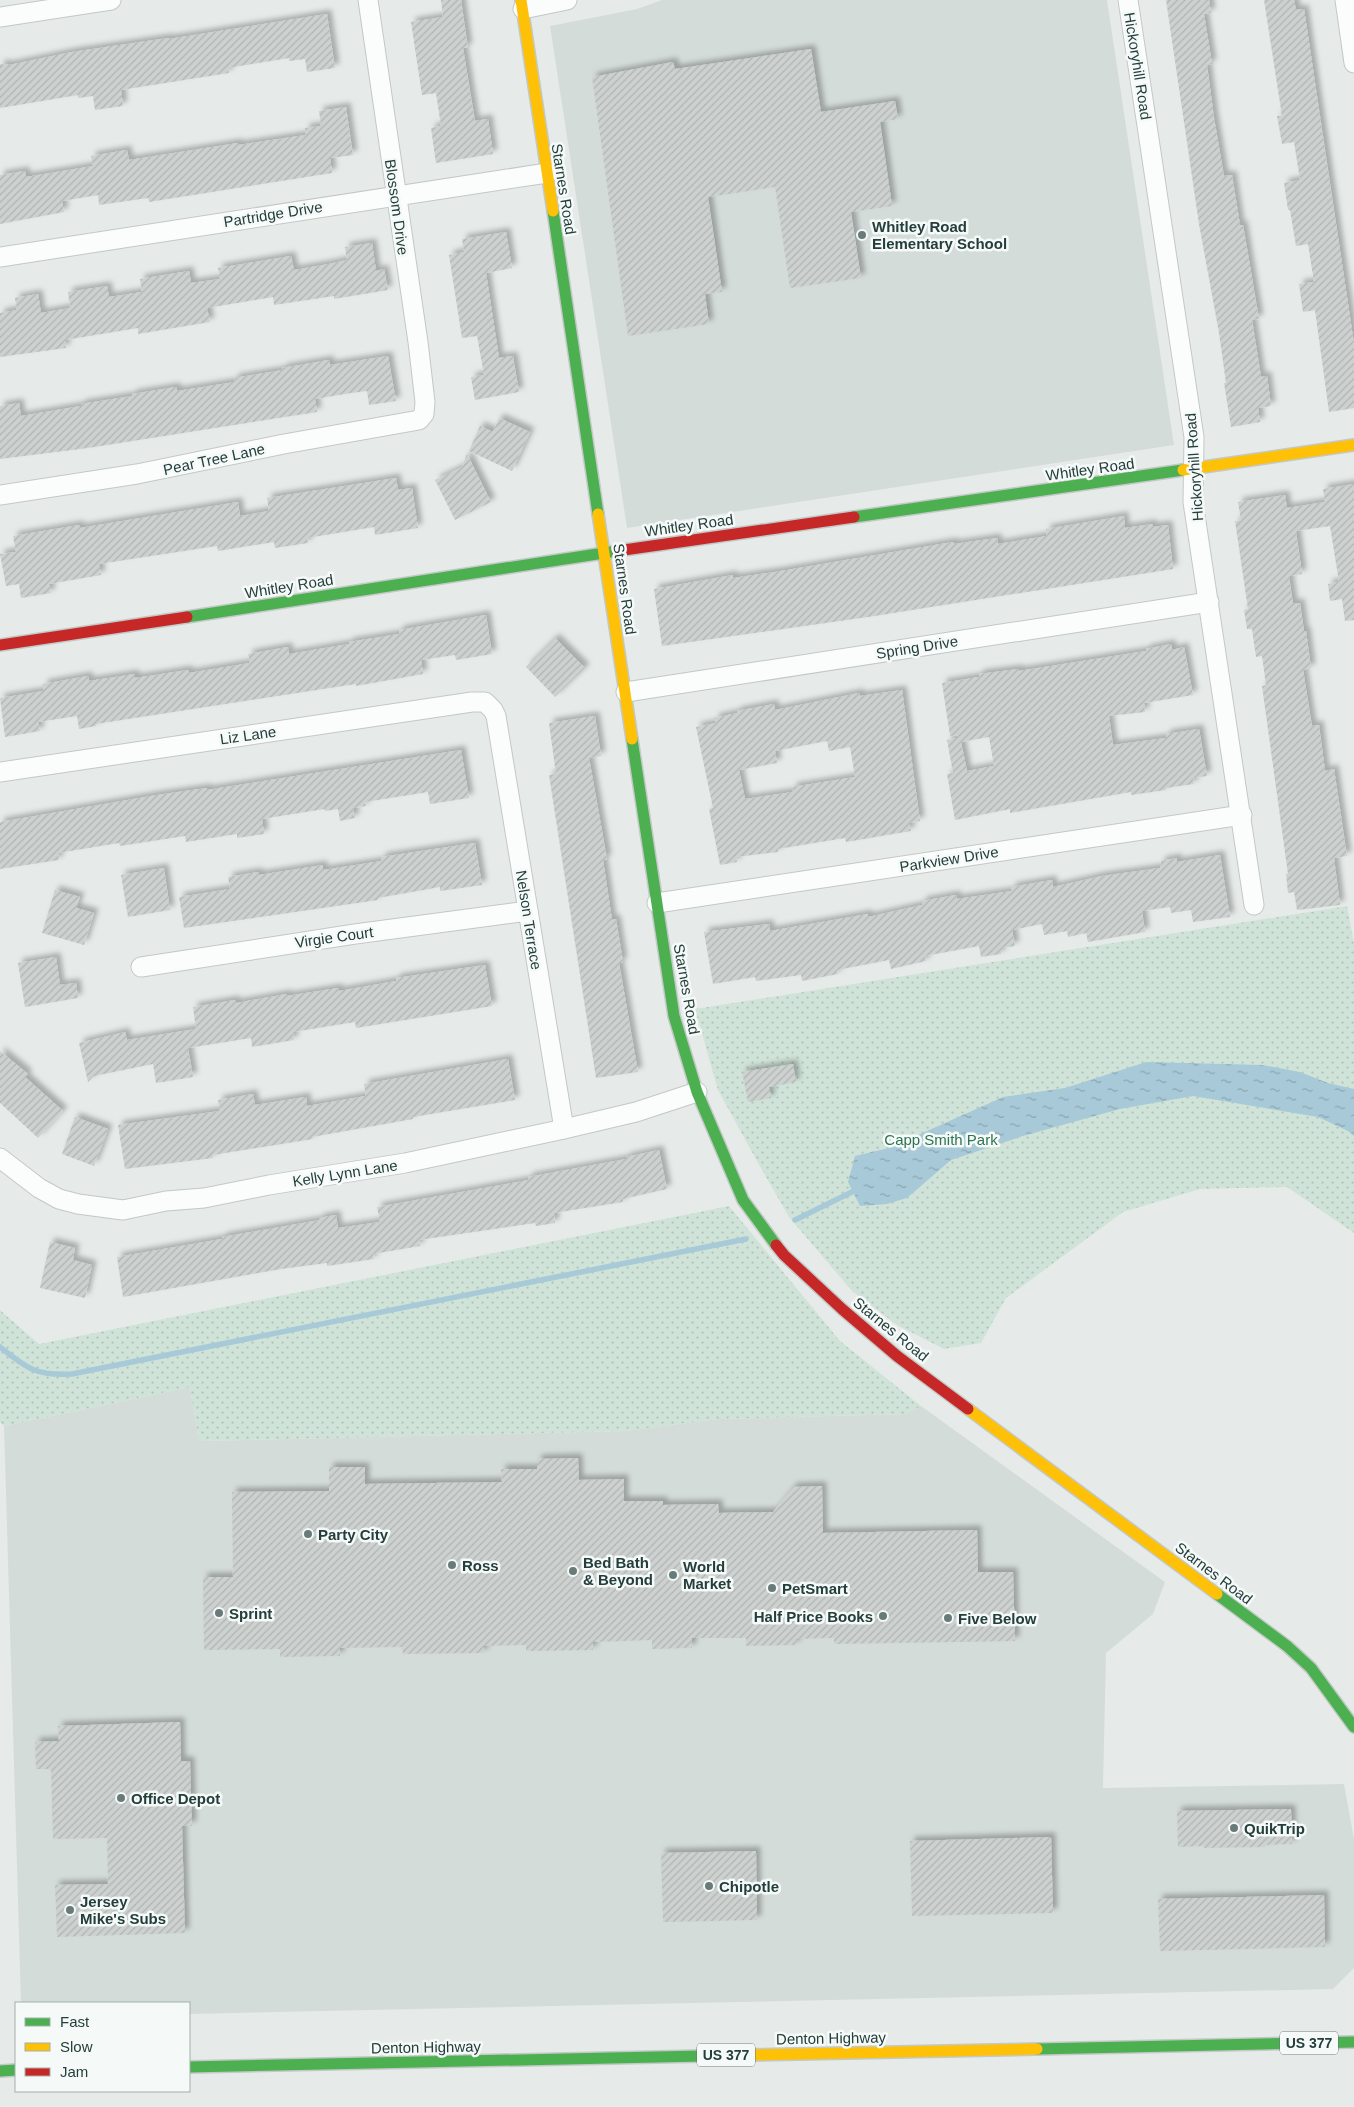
<svg xmlns="http://www.w3.org/2000/svg" width="1354" height="2107" viewBox="0 0 1354 2107" font-family="Helvetica,sans-serif">
	<defs>
		<pattern id="grass-dots" width="8" height="8" patternUnits="userSpaceOnUse" patternTransform="scale(1.25)"><rect width="8" height="8" fill="#d0e3d8"/><path d="M2 2h.1M6 6h.1" fill="none" stroke="#b2c4ba" stroke-width="1.8" stroke-linecap="round"/></pattern>
		<pattern id="water-ripples" width="26" height="14" patternUnits="userSpaceOnUse" patternTransform="scale(1.25)"><rect width="26" height="14" fill="#a8cad8"/><path d="M2 4q2-2 4 0t4 0M15 11q2-2 4 0t4 0" fill="none" stroke="#89a5b0"/></pattern>
		<pattern id="building-hatch" width="6" height="6" patternUnits="userSpaceOnUse" patternTransform="scale(1.25)"><rect width="6" height="6" fill="#cdd2d1"/><path d="M-1 1l2-2M0 6l6-6M5 7l2-2" fill="none" stroke="#b0b5b4"/></pattern>
		<filter id="shadow"><feDropShadow dx="4.5" dy="-4.5" stdDeviation="2.5" flood-color="#0004"/></filter>
	</defs>
	<rect width="100%" height="100%" fill="#e6ebe9"/>
	<g fill="#d4dcda">
		<polygon points="662,0 1107,0 1174,445 627,528 550,26 637,9"/>
		<polygon points="190,1387 199,1441 625,1431 718,1419 907,1414 921,1406 1165,1582 1153,1614 1106,1653 1103,1788 1344,1784 1354,1839 1354,1968 1333,1989 189,2014 189,2003 21,2003 4,1426"/>
	</g>
	<g fill="url(#grass-dots)">
		<polygon points="1347,906 1354,943 1354,1233 1287,1187 1200,1189 1123,1212 1006,1298 981,1343 944,1349 897,1325 852,1291 789,1217 758,1163 718,1090 695,1009"/>
		<polygon points="729,1206 840,1341 921,1406 907,1414 718,1419 625,1431 199,1441 190,1387 4,1426 0,1422 0,1310 39,1344"/>
	</g>
	<polygon fill="url(#water-ripples)" points="1146,1062 1263,1065 1300,1072 1328,1083 1354,1089 1354,1136 1348,1131 1318,1117 1193,1096 1120,1109 1023,1136 951,1160 907,1198 887,1204 860,1206 848,1182 855,1156 889,1148 1003,1097 1065,1088"/>
	<g fill="none" stroke-linecap="round" stroke-linejoin="round">
		<g stroke="#a8cad8" stroke-width="5.5">
			<polyline points="795,1220 858,1189"/>
			<path d="M0,1347c27,22 37,29 72,27l674,-135"/>
		</g>
	</g>
	<g fill="url(#building-hatch)" fill-rule="evenodd" filter="url(#shadow)">
		<polygon points="441,0 461,0 468,48 463,48 475,121 488,119 493,154 436,163 431,128 441,126 436,93 422,95 411,22 443,17"/>
		<polygon points="1166,0 1209,0 1211,13 1204,14 1212,64 1207,65 1214,118 1224,176 1232,175 1240,225 1243,225 1259,319 1252,320 1261,377 1267,376 1271,406 1258,408 1260,422 1231,427 1224,383 1226,383 1219,333 1199,224"/>
		<polygon points="1264,0 1294,0 1296,10 1304,9 1354,344 1354,408 1329,412 1315,310 1303,312 1299,284 1314,282 1308,244 1296,246 1290,210 1288,210 1284,183 1300,180 1294,142 1282,144 1277,116 1282,116"/>
		<polygon points="327,14 335,68 307,72 305,59 289,61 289,58 228,68 229,73 121,90 123,106 95,110 93,96 78,98 78,95 0,108 0,64 9,65 72,52 168,38 169,39"/>
		<polygon points="811,49 821,112 895,101 898,119 880,122 892,206 851,212 861,278 790,288 775,187 708,197 722,292 705,294 709,324 628,336 592,77 673,62 675,69"/>
		<polygon points="346,107 353,155 330,158 332,173 149,202 148,198 99,205 98,195 62,201 64,212 0,224 0,175 25,171 26,177 93,166 91,156 127,150 129,160 238,143 238,145 306,135 305,128 321,126 319,111"/>
		<polygon points="506,232 512,268 486,273 499,358 513,356 519,392 475,400 471,377 484,375 477,336 462,338 449,255 464,252 462,239"/>
		<polygon points="372,243 376,271 384,269 388,290 334,299 334,296 274,305 273,297 207,308 210,322 138,334 138,328 65,340 66,348 0,357 0,313 17,310 15,298 38,294 41,313 70,308 68,292 107,286 109,297 142,292 140,279 189,271 191,283 220,279 218,268 291,256 294,270 329,264 347,260 345,247"/>
		<polygon points="388,356 396,401 369,405 367,391 351,393 315,399 317,412 88,448 0,459 0,406 19,403 21,416 81,406 81,404 132,396 132,394 176,387 177,391 235,382 234,378 283,370 282,368 329,360 330,365"/>
		<polygon points="499,418 530,432 512,471 469,451 480,426 493,432"/>
		<polygon points="467,454 491,502 455,520 435,480 462,467"/>
		<polygon points="396,478 398,490 412,488 418,528 375,535 374,527 307,538 308,543 275,548 274,542 218,551 217,546 99,564 101,575 49,584 51,593 21,598 19,584 6,586 0,554 16,552 13,536 79,525 80,528 238,502 240,516 269,511 267,498"/>
		<polygon points="1354,484 1354,620 1345,621 1342,599 1330,601 1328,584 1339,582 1330,526 1296,531 1302,574 1289,576 1293,604 1300,603 1304,631 1306,631 1311,668 1303,670 1312,726 1319,725 1325,771 1334,769 1347,856 1334,858 1340,905 1297,910 1294,892 1288,893 1286,874 1288,874 1262,686 1266,685 1262,656 1256,657 1252,629 1247,629 1244,610 1248,609 1235,521 1241,521 1238,502 1285,495 1287,508 1325,502 1323,489"/>
		<polygon points="1124,516 1125,528 1152,524 1153,527 1168,525 1173,569 868,617 662,646 654,589 733,575 733,578 775,572 953,542 954,544 997,538 998,544 1047,536 1046,529"/>
		<polygon points="486,615 492,654 456,660 455,655 421,660 423,674 356,686 356,684 310,691 96,724 96,726 79,729 77,716 38,722 40,731 5,737 0,698 44,691 43,684 88,676 89,681 135,674 135,678 188,670 189,673 250,663 248,654 288,647 289,654 349,644 349,642 399,634 399,630"/>
		<polygon points="555,638 585,668 555,697 526,667"/>
		<path d="M1171,644l1,6 12,-3 9,48 -49,8 1,9 -36,4 4,29 53,-7v-4l33,-5 8,47 -14,2 1,6 -28,4v2l-35,5v-3l-121,21v-4l-55,11 -8,-46 6,-1 -6,-33 12,-2 -1,-3 -8,1 -8,-53 37,-6v-3l40,-5v2l127,-20v-2zM989,737l5,29 -27,5 -6,-29z"/>
		<path d="M902,690l18,131 -11,2 2,8 -65,11 -1,-4 -67,11v3l-42,5 1,5 -17,3 -11,-56 4,-1 -17,-81 20,-4 -2,-5 23,-5v-2l37,-7 1,6 84,-17 1,3zM827,741l2,10 21,-4 5,30 -63,10 1,5 -48,7 -6,-29 38,-7 -2,-12z"/>
		<polygon points="595,716 601,756 589,758 607,859 603,860 612,920 616,919 623,962 619,963 638,1072 596,1078 549,775 556,774 549,723"/>
		<polygon points="461,750 469,798 430,804 428,792 365,802 366,806 353,808 355,818 340,821 338,809 325,811 324,809 262,819 264,834 237,838 237,834 186,842 185,836 120,846 119,843 58,853 59,860 0,869 0,822 157,795 207,788 207,790"/>
		<polygon points="475,843 482,885 440,891 440,887 378,898 378,900 184,928 179,897 230,889 228,877 258,872 259,875 323,865 323,870 382,861 381,857"/>
		<polygon points="1220,855 1230,917 1193,922 1191,910 1171,913 1170,907 1142,911 1145,932 1088,942 1086,933 1068,937 1067,931 1044,935 1042,924 1012,930 1015,946 1001,948 1001,954 981,957 979,946 925,956 926,961 891,969 889,960 837,970 838,974 802,981 801,975 756,981 755,977 713,984 704,932 769,924 770,931 868,914 868,917 922,905 922,901 956,895 957,899 1012,891 1011,887 1052,880 1053,887 1102,876 1160,868 1161,861 1177,858 1177,862"/>
		<polygon points="164,868 170,910 128,917 121,875"/>
		<polygon points="55,890 80,897 76,908 94,913 84,945 42,933"/>
		<polygon points="56,957 60,985 76,983 78,998 25,1007 18,963"/>
		<polygon points="485,965 492,1006 356,1028 355,1022 293,1032 294,1040 252,1047 251,1038 188,1048 193,1077 156,1083 153,1064 94,1076 88,1082 79,1043 125,1032 127,1040 196,1029 193,1007 235,1000 236,1003 287,994 287,996 338,988 339,991 396,981 396,978"/>
		<polygon points="0,1051 28,1074 25,1077 63,1111 38,1138 0,1103"/>
		<polygon points="508,1059 515,1100 413,1117 413,1119 312,1137 313,1139 213,1155 213,1158 125,1169 118,1125 220,1111 218,1100 253,1094 255,1105 306,1097 307,1106 366,1096 364,1084"/>
		<polygon points="793,1064 796,1082 769,1087 771,1098 748,1102 742,1072"/>
		<polygon points="75,1117 108,1129 94,1166 62,1154"/>
		<polygon points="659,1150 667,1189 623,1199 623,1202 554,1213 555,1223 536,1226 535,1223 419,1240 420,1246 373,1254 374,1259 327,1266 327,1263 281,1269 123,1297 117,1257 222,1239 222,1237 320,1220 319,1218 336,1215 338,1228 380,1222 377,1207 529,1180 528,1177 626,1159 626,1157"/>
		<polygon points="50,1242 75,1248 73,1260 92,1265 85,1298 40,1288"/>
		<polygon points="578,1458 579,1480 624,1479 624,1501 663,1501 663,1505 718,1504 719,1513 773,1512 793,1487 822,1486 823,1533 977,1530 978,1572 1013,1572 1015,1641 834,1644 834,1638 796,1639 796,1645 746,1646 746,1638 692,1638 692,1648 652,1649 652,1640 593,1642 593,1650 526,1651 526,1645 484,1646 484,1653 403,1654 402,1647 340,1648 340,1656 280,1657 280,1649 204,1650 203,1577 233,1577 232,1492 329,1491 329,1467 365,1467 365,1484 502,1482 501,1469 537,1469 537,1459"/>
		<polygon points="180,1722 181,1761 190,1761 192,1826 182,1826 185,1933 57,1937 55,1885 108,1884 107,1838 53,1839 51,1769 36,1769 35,1742 59,1741 58,1726"/>
		<polygon points="1291,1809 1292,1844 1265,1845 1265,1847 1204,1848 1204,1846 1178,1847 1177,1811"/>
		<polygon points="1051,1837 1053,1913 912,1916 910,1841"/>
		<polygon points="756,1851 757,1920 663,1922 661,1853"/>
		<polygon points="1324,1895 1325,1947 1160,1951 1158,1899"/>
	</g>
	<g fill="none" stroke-linecap="round" stroke-linejoin="round">
		<g stroke="#c3c8c6" stroke-width="21">
			<g id="street">
				<polyline points="1128,0 1194,437 1193,502 1254,905"/>
				<polyline points="1345,0 1354,63"/>
				<polyline points="523,9 567,0"/>
				<polyline points="0,17 111,0"/>
				<polyline points="0,257 547,173"/>
				<polyline points="0,495 137,474 284,444 419,420 424,414 425,402 418,342 368,0"/>
				<polyline points="626,692 1209,602"/>
				<polyline points="0,772 472,702 485,702 493,710 496,716 564,1129"/>
				<polyline points="657,903 1242,815"/>
				<polyline points="141,967 355,934 528,911"/>
				<polyline points="0,1158 39,1188 59,1199 78,1204 123,1210 166,1201 204,1198 269,1185 405,1163 564,1129 636,1112 697,1092"/>
			</g>
		</g>
		<g stroke="#c2c9c7" stroke-width="14">
			<g id="fast">
				<polyline points="553,211 598,514"/>
				<polyline points="854,517 1183,470"/>
				<polyline points="187,617 617,551"/>
				<polyline points="632,739 674,1016 697,1092 743,1200 776,1245"/>
				<polyline points="1217,1594 1287,1646 1311,1668 1354,1727"/>
				<polyline points="1037,2049 1354,2042"/>
				<polyline points="189,2067 748,2055"/>
				<polyline points="0,2071 16,2070"/>
			</g>
		</g>
		<g stroke="#c2c9c7" stroke-width="14">
			<g id="slow">
				<polyline points="521,0 553,211"/>
				<polyline points="1183,470 1354,445"/>
				<polyline points="598,514 632,739"/>
				<polyline points="968,1409 1217,1594"/>
				<polyline points="748,2055 1037,2049"/>
			</g>
		</g>
		<g stroke="#c2c9c7" stroke-width="14">
			<g id="jam">
				<polyline points="617,551 854,517"/>
				<polyline points="0,645 187,617"/>
				<polyline points="776,1245 784,1255 842,1309 897,1356 968,1409"/>
			</g>
		</g>
		<use href="#street" stroke="#fbfcfc" stroke-width="19"/>
		<use href="#fast" stroke="#4caf50" stroke-width="11"/>
		<use href="#slow" stroke="#ffc107" stroke-width="11"/>
		<use href="#jam" stroke="#c62828" stroke-width="11"/>
	</g>
	<g fill="#687b78" stroke="#f5faf8" stroke-width="2">
		<circle cx="862" cy="235" r="5"/>
		<circle cx="308" cy="1534" r="5"/>
		<circle cx="452" cy="1565" r="5"/>
		<circle cx="573" cy="1571" r="5"/>
		<circle cx="673" cy="1575" r="5"/>
		<circle cx="772" cy="1588" r="5"/>
		<circle cx="219" cy="1613" r="5"/>
		<circle cx="883" cy="1616" r="5"/>
		<circle cx="948" cy="1618" r="5"/>
		<circle cx="121" cy="1798" r="5"/>
		<circle cx="1234" cy="1828" r="5"/>
		<circle cx="709" cy="1886" r="5"/>
		<circle cx="70" cy="1910" r="5"/>
	</g>
	<g text-anchor="middle" dominant-baseline="central" stroke-width="5" stroke-linejoin="round" paint-order="stroke">
		<g fill="#f5faf8" stroke="#637674" stroke-width="1">
			<rect x="1280" y="2031.5" width="58" height="23" rx="4"/>
			<rect x="697" y="2043.5" width="58" height="23" rx="4"/>
		</g>
		<g font-size="14" font-weight="bold" fill="#243e3b">
			<text x="1309" y="2043">US 377</text>
			<text x="726" y="2055">US 377</text>
		</g>
		<g font-size="15" fill="#243e3b" stroke="#f5faf8">
			<text transform="translate(1138 66) rotate(81)">Hickoryhill Road</text>
			<text transform="translate(564 189) rotate(81)">Starnes Road</text>
			<text transform="translate(397 207) rotate(82)">Blossom Drive</text>
			<text transform="translate(273 214) rotate(-9)">Partridge Drive</text>
			<text transform="translate(214 459) rotate(-12)">Pear Tree Lane</text>
			<text transform="translate(1194 467) rotate(-94)">Hickoryhill Road</text>
			<text transform="translate(1090 469) rotate(-8)">Whitley Road</text>
			<text transform="translate(689 525) rotate(-8)">Whitley Road</text>
			<text transform="translate(289 586) rotate(-9)">Whitley Road</text>
			<text transform="translate(625 589) rotate(82)">Starnes Road</text>
			<text transform="translate(917 647) rotate(-9)">Spring Drive</text>
			<text transform="translate(248 735) rotate(-8)">Liz Lane</text>
			<text transform="translate(949 859) rotate(-9)">Parkview Drive</text>
			<text transform="translate(529 920) rotate(81)">Nelson Terrace</text>
			<text transform="translate(334 937) rotate(-8)">Virgie Court</text>
			<text transform="translate(687 989) rotate(80)">Starnes Road</text>
			<text transform="translate(345 1173) rotate(-9)">Kelly Lynn Lane</text>
			<text transform="translate(891 1329) rotate(39)">Starnes Road</text>
			<text transform="translate(1214 1573) rotate(37)">Starnes Road</text>
			<text transform="translate(831 2038) rotate(-1)">Denton Highway</text>
			<text transform="translate(426 2047) rotate(-1)">Denton Highway</text>
		</g>
		<g font-size="15" font-weight="bold" fill="#243e3b" stroke="#f5faf8" text-anchor="start">
			<text x="872" y="226">Whitley Road<tspan x="872" dy="17">Elementary School</tspan></text>
			<text x="318" y="1534">Party City</text>
			<text x="583" y="1562">Bed Bath<tspan x="583" dy="17">&amp; Beyond</tspan></text>
			<text x="462" y="1565">Ross</text>
			<text x="683" y="1566">World<tspan x="683" dy="17">Market</tspan></text>
			<text x="782" y="1588">PetSmart</text>
			<text x="229" y="1613">Sprint</text>
			<text x="873" y="1616" text-anchor="end">Half Price Books</text>
			<text x="958" y="1618">Five Below</text>
			<text x="131" y="1798">Office Depot</text>
			<text x="1244" y="1828">QuikTrip</text>
			<text x="719" y="1886">Chipotle</text>
			<text x="80" y="1901">Jersey<tspan x="80" dy="17">Mike's Subs</tspan></text>
		</g>
		<g font-size="15" fill="#2f7454" stroke="#f5faf8">
			<text x="941" y="1139">Capp Smith Park</text>
		</g>
	</g>
	<rect x="15" y="2002" width="175" height="90" fill="#f5faf8" stroke="#a1afac"/>
	<rect x="25" y="2018" width="25" height="8" fill="#4caf50" stroke="#a1afac"/>
	<text x="60" y="2027" font-size="15" fill="#243e3b">Fast</text>
	<rect x="25" y="2043" width="25" height="8" fill="#ffc107" stroke="#a1afac"/>
	<text x="60" y="2052" font-size="15" fill="#243e3b">Slow</text>
	<rect x="25" y="2068" width="25" height="8" fill="#c62828" stroke="#a1afac"/>
	<text x="60" y="2077" font-size="15" fill="#243e3b">Jam</text>
</svg>
